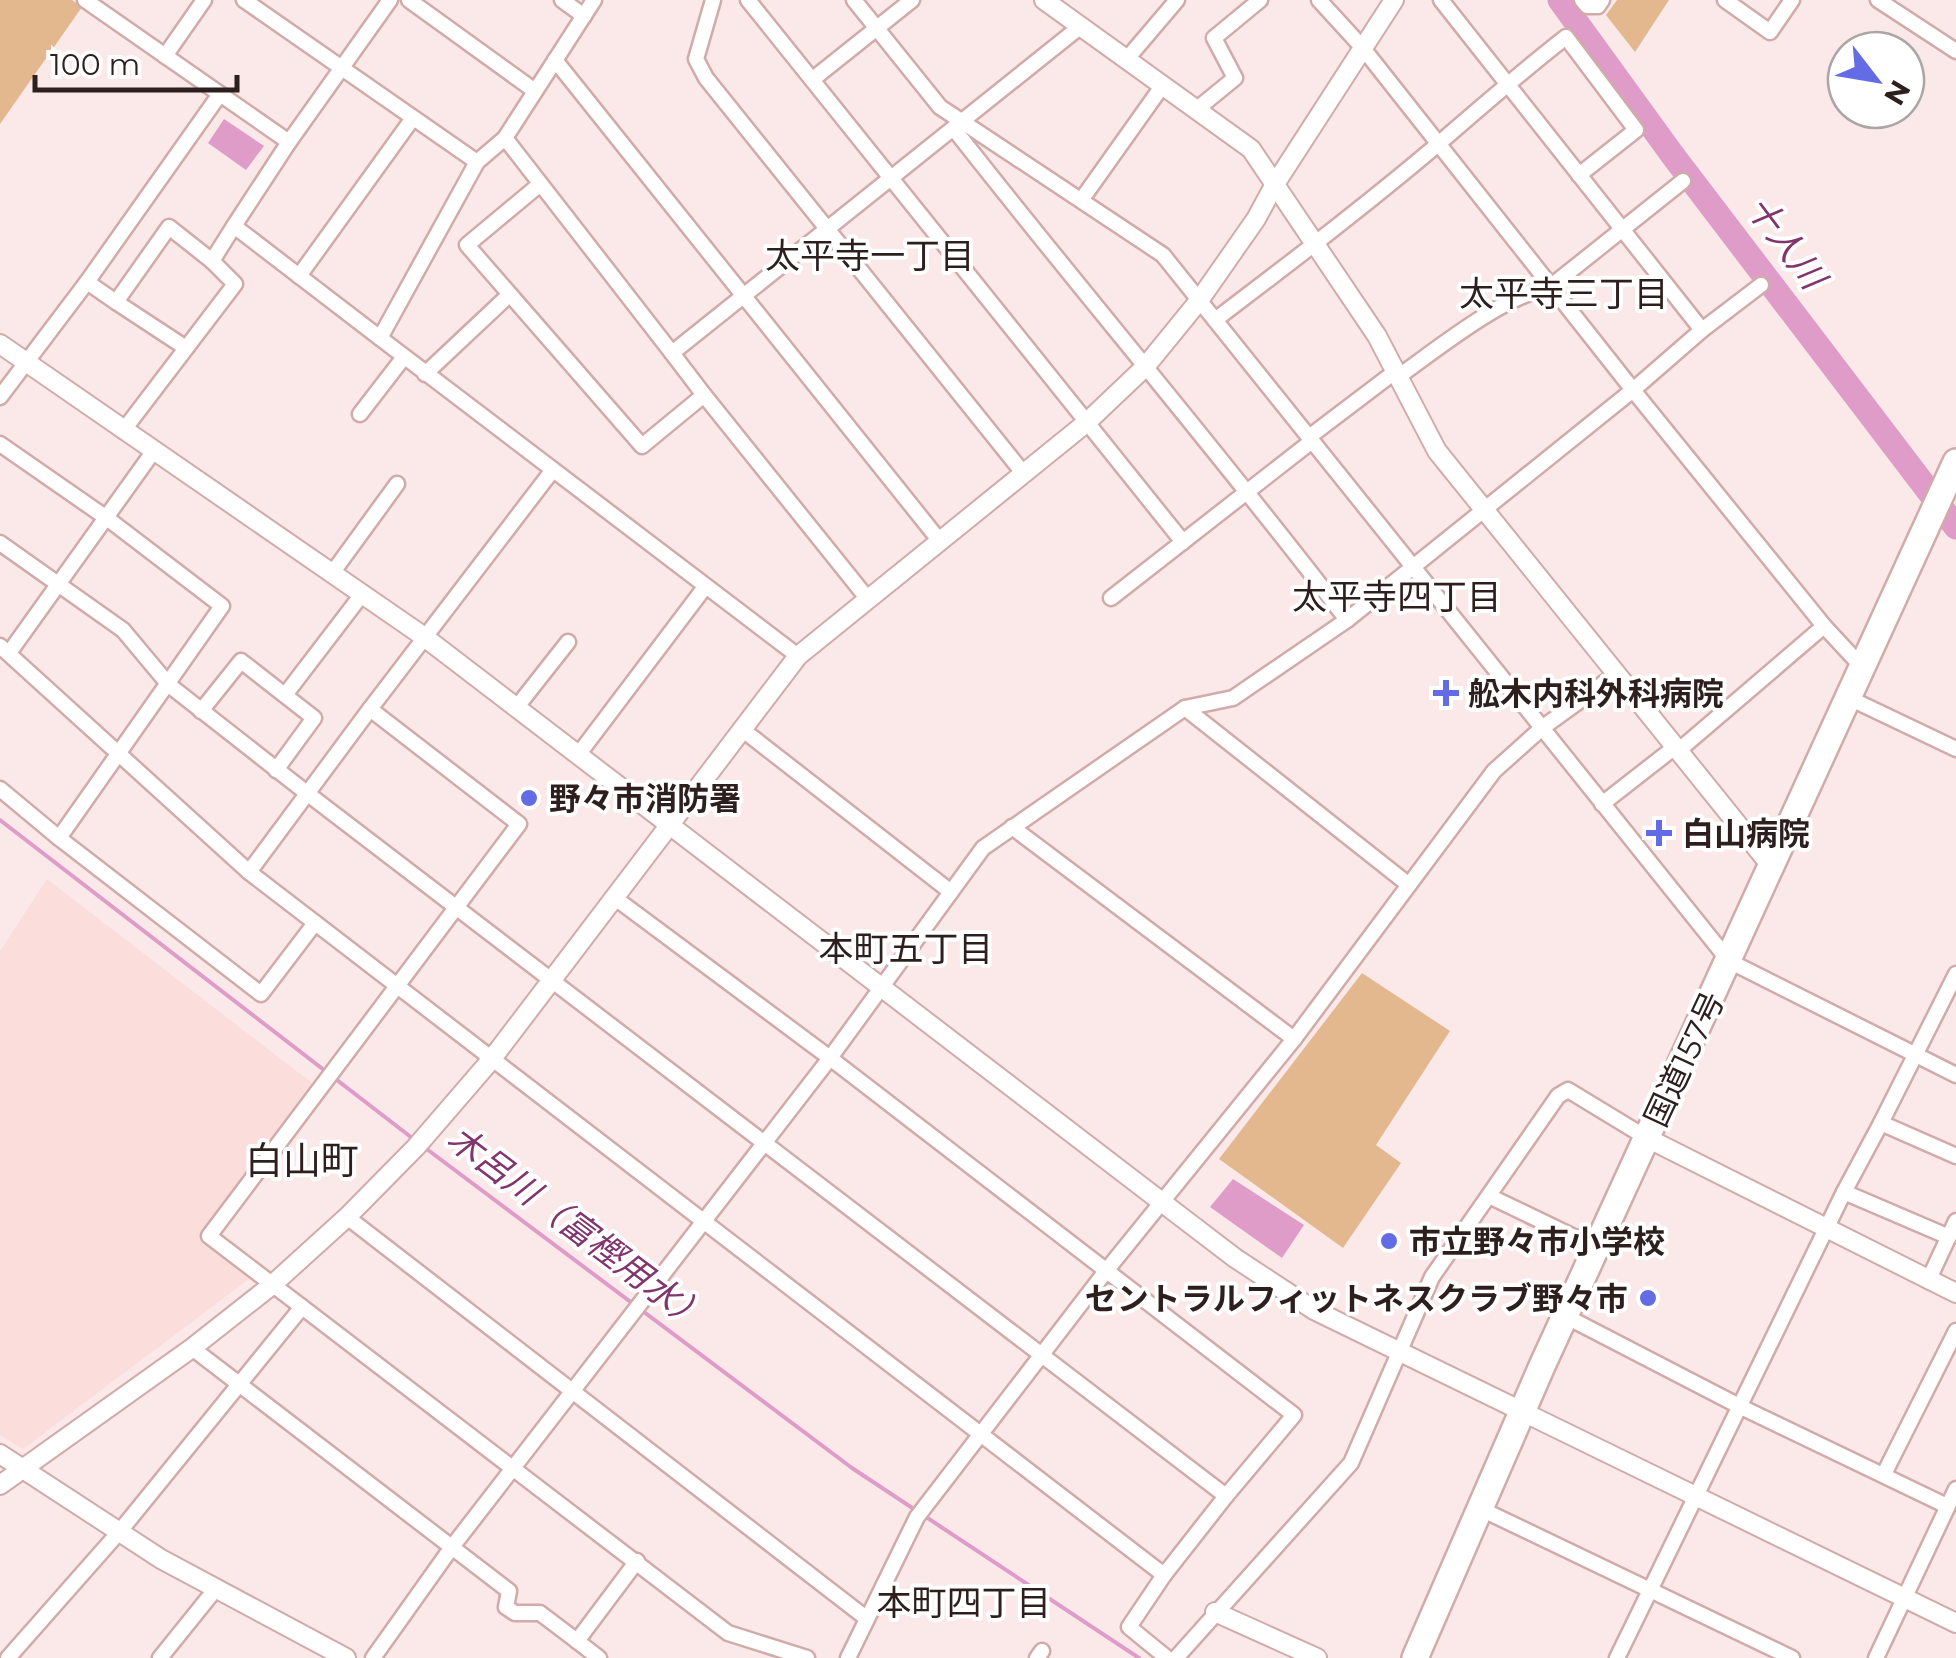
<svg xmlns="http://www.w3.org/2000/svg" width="1956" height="1658" viewBox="0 0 1956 1658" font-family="Montserrat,'Noto Sans JP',sans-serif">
	<rect width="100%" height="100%" fill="#fae9e8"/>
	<polygon fill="#fbdddc" points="47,879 312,1083 199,1240 249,1279 23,1449 0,1435 0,951"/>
	<g fill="#e4b88f">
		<polygon points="0,0 72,0 82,7 0,124"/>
		<polygon points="1617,0 1669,0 1635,52 1606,15"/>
		<polygon points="1362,973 1450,1031 1376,1145 1401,1163 1343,1248 1219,1159"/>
	</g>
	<g fill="#df9cc9">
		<polygon points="224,119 264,146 246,170 208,143"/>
		<polygon points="1233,1179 1304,1225 1282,1258 1210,1207"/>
	</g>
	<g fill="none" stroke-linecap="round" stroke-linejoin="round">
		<g stroke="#df9cc9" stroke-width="4">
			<polyline points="0,820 416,1141"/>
			<polyline points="424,1147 852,1468 1139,1658"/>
		</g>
		<polyline stroke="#df9cc9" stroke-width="25" points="1560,0 1674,157 1956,527"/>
		<g stroke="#d1aba9" stroke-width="19">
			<g id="street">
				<polyline points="85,0 220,94"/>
				<polyline points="244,0 477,162"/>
				<polyline points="409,0 535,91"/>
				<polyline points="562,0 584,16"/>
				<polyline points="594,0 505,138 477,162 380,338 798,656"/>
				<polyline points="713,0 696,59 706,78 1024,474"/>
				<polyline points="748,0 1183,542"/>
				<polyline points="854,0 940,107 1163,255 1729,961 1956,1075"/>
				<polyline points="1319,0 1362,47 1633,390 1824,626 1863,668"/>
				<polyline points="1582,0 1587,6 1598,6 1602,0"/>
				<polyline points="1725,0 1770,32 1792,0"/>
				<polyline points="1878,0 1956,51"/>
				<polyline points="165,56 204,0"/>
				<polyline points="555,60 939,540"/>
				<polyline points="1126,60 1177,0"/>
				<polyline points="813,79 912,0"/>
				<polyline points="1197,109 1235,78 1214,38 1260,0"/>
				<path d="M954,129c129,165 266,324 393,491"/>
				<polyline points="505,138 672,353 1081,26"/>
				<polyline points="539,185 467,245 642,446 704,395 672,353"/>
				<polyline points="1082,199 1163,85"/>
				<polyline points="234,226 289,142 390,0"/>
				<polyline points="299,276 413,118"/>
				<polyline points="87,282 116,302 169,227 212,261 234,226 380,338"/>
				<polyline points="116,302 186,348"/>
				<path d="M1215,320c75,-57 150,-114 222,-175 43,-37 84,-73 129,-108l70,93 -57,45"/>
				<polyline points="1702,330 1761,285"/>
				<polyline points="425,374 509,295"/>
				<path d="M1399,376c41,-29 102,-79 151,-89l133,-106"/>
				<polyline points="704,395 867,598"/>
				<polyline points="0,397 87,282 220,94 289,142"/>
				<polyline points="360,414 404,357"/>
				<polyline points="123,431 235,284 212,261"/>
				<polyline points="1309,437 1396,371"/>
				<polyline points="0,444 108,519 222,606 59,838 0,789"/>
				<polyline points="0,543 123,630 169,685 308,794 1226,1496 1294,1415 830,1058 615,898"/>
				<polyline points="333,572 397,484"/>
				<polyline points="1111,598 1312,441"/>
				<polyline points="0,646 249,872 1164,1575 1129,1627 1167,1658"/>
				<polyline points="9,653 153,452"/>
				<polyline points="285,695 363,593"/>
				<polyline points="1849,698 1956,749"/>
				<polyline points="516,708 568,642"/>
				<polyline points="1185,708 1409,885"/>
				<polyline points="201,711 241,661 314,718 276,770"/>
				<polyline points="743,730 951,892"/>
				<polyline points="1678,751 1824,626"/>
				<polyline points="578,755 705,587"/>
				<polyline points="1602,804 1675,747"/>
				<polyline points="1012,827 1294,1039"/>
				<polyline points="59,838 261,994 315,923"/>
				<polyline points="249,872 370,709"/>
				<polyline points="1956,974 1881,1123 1956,1156"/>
				<polyline points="1844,1192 1881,1123"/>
				<polyline points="1489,1196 1597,1248"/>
				<polyline points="347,1217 866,1618"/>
				<polyline points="1928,1281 1956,1221"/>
				<polyline points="302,1307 209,1236 519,824 370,709 552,471"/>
				<polyline points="1567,1317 1741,1407 1947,1506"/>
				<polyline points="192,1348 509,1591 506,1607 515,1613 540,1613 577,1641"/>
				<polyline points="1884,1474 1956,1331"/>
				<polyline points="1479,1508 1792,1658"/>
				<polyline points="1164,1575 1226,1496"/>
				<polyline points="8,1658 120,1531 302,1307 728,1633 807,1658"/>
				<polyline points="160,1658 214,1591"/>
				<polyline points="373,1658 452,1547 830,1058 983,848 1185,708 1233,698 1347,620 1633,390 1702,330 1441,0"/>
				<polyline points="599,1658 577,1641 637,1561"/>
				<polyline points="848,1658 917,1517 1106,1271 1294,1039 1494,771 1542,728 1615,675"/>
				<polyline points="1037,1658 1042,1651"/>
				<polyline points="1176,1658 1351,1463 1432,1277 1558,1096 1568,1090 1647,1138"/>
				<polyline points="1617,1658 1844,1192 1949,1237"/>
				<polyline points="1876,1658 1956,1489"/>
			</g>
		</g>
		<g stroke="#d1aba9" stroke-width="22">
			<g id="secondary">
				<polyline points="1044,0 1251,149 1377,336 1437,451 1772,867"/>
				<polyline points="0,344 423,636 1163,1203 1235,1258 1314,1310 1956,1623"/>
				<polyline points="1647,1138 1956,1293"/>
				<polyline points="0,1454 161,1559 346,1658"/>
				<polyline points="0,1485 192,1348 272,1285 347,1217 416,1147 491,1060 798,656 1086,423 1145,367 1198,302 1256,219 1275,184 1394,0"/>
				<polyline points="1215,1612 1317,1658"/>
			</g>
		</g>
		<g stroke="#d1aba9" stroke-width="30">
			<polyline id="highway" points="1415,1658 1542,1366 1956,462"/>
		</g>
		<use href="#street" stroke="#fff" stroke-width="14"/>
		<use href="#secondary" stroke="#fff" stroke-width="18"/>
		<use href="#highway" stroke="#fff" stroke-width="25"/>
	</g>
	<g fill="#636ce5" stroke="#fff" stroke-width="4">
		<path d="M1441 678h10v10h10v10h-10v10h-10v-10h-10v-10h10z"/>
		<circle cx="529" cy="798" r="10"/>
		<path d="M1654 818h10v10h10v10h-10v10h-10v-10h-10v-10h10z"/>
		<circle cx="1389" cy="1241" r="10"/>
		<circle cx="1648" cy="1298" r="10"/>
	</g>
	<g text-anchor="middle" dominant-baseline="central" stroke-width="8" stroke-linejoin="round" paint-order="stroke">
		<g font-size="32" font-weight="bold" fill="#2e1f1f" stroke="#fff" text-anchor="start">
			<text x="1468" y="693">舩木内科外科病院</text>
			<text x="549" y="798">野々市消防署</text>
			<text x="1682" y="833">白山病院</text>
			<text x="1409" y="1241">市立野々市小学校</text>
			<text x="1628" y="1298" text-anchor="end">セントラルフィットネスクラブ野々市</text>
		</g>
		<g font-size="32" fill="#2e1f1f" stroke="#fff">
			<text transform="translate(1684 1059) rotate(-65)">国道157号</text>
		</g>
		<g font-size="35" font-style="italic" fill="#82356d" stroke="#fff">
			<text transform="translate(1786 242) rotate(53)">十人川</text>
			<text transform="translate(578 1228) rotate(37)">木呂川（富樫用水）</text>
		</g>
		<g font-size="35" fill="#2e1f1f" stroke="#fff">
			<text x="870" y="255">太平寺一丁目</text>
			<text x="1564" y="293">太平寺三丁目</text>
			<text x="1397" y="596">太平寺四丁目</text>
			<text x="906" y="948">本町五丁目</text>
			<text x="964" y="1602">本町四丁目</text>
		</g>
		<g font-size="38" fill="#2e1f1f" stroke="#fff">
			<text x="302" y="1160">白山町</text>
		</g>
	</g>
	<g transform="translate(1876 80) rotate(121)"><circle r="48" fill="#ffffff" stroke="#aba5a5" stroke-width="2.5"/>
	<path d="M0-8L18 38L0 25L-18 38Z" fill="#636ce5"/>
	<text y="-15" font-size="28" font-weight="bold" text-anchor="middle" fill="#2e1f1f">N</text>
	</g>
	<path d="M35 75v15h202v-15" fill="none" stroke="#2e1f1f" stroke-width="5"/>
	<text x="50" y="75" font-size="30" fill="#2e1f1f" stroke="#ffffff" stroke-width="8" paint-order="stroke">100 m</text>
</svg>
